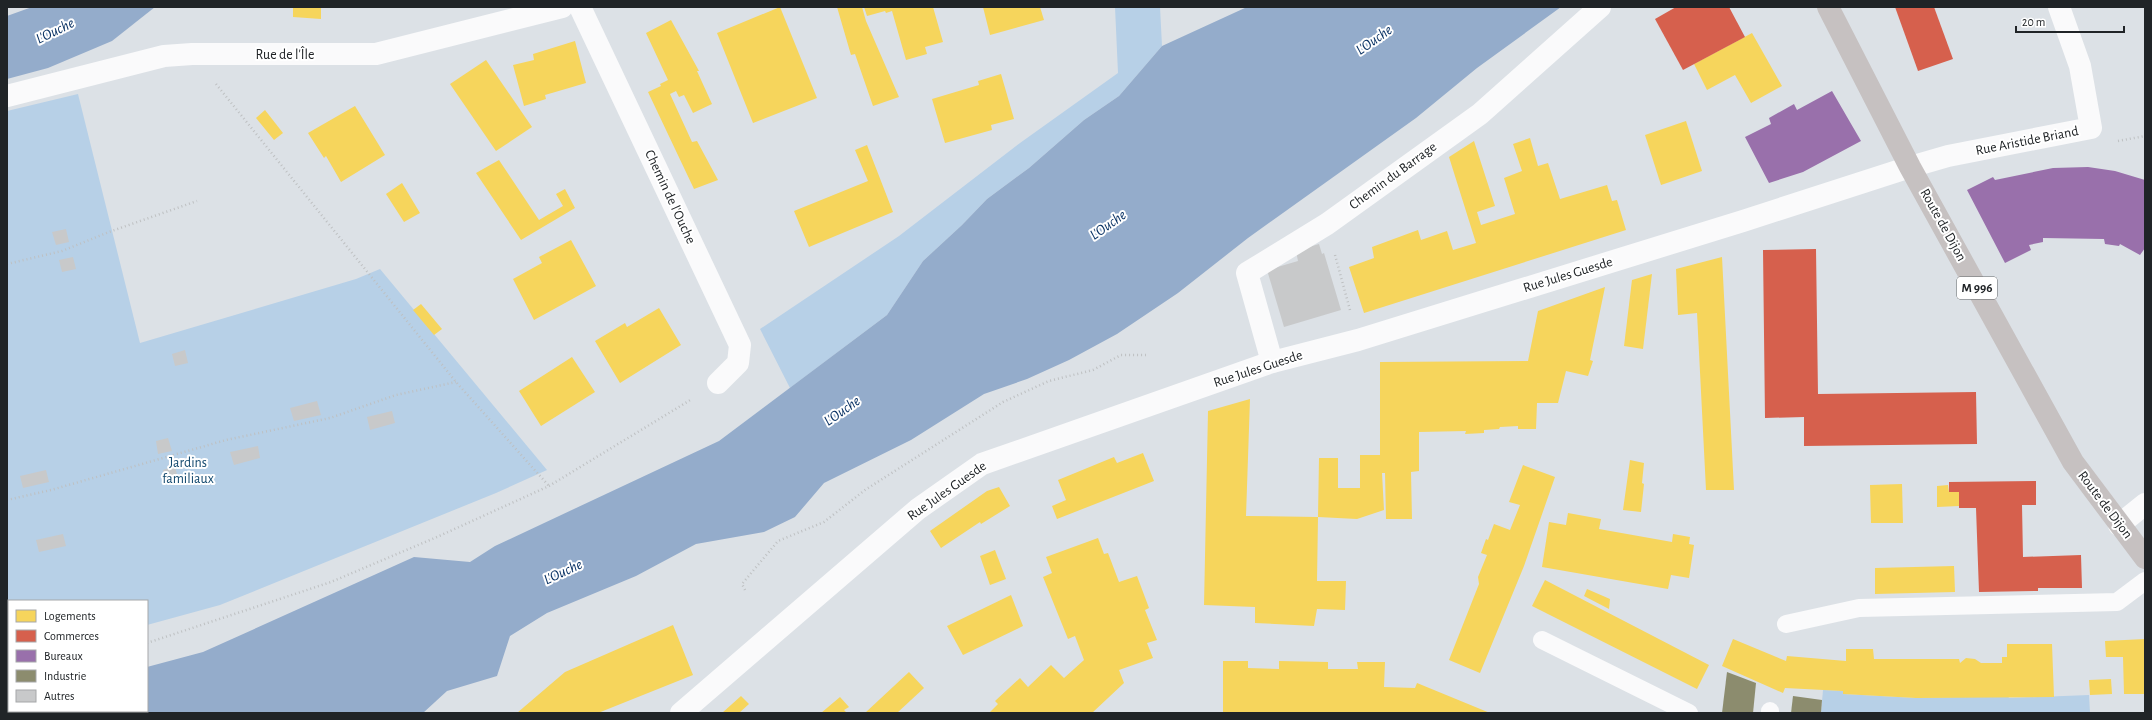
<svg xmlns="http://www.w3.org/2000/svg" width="2152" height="720" viewBox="0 0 2152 720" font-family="'Alegreya Sans',sans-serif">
	<rect width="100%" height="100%" fill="#dce1e6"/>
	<g fill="#b7d0e7">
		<polygon points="1115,7 1160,7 1162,46 1119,96 1084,120 1029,168 987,199 962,225 923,261 887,315 790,388 760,329 899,236 1020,143 1118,73"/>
		<polygon points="78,94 140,343 356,279 380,269 547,470 496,493 220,605 147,625 147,601 9,601 9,664 7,664 7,111"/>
		<polygon points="1823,690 1843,691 1843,694 1916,698 2008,696 2009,698 2089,695 2090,713 1821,713"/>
	</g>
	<g fill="#94accb">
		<polygon points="32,7 155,7 112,41 48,68 7,79 7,16"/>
		<polygon points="1247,7 1561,7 1477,68 1416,118 1248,238 1178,293 1117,334 1069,360 1027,379 984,394 911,440 824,483 795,517 764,532 696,544 636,576 547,613 510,636 497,676 447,691 423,713 7,713 7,704 9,703 9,711 147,711 147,667 203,652 414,557 470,562 495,546 719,441 887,315 923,261 962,225 987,199 1029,168 1084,120 1119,96 1162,46"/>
	</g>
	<g fill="#f6d55c">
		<polygon points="293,7 321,7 321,19 293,17"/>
		<polygon points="780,7 817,98 753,123 717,33"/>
		<polygon points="837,7 862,7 866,21 899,97 873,106 855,54 851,55"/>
		<polygon points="864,7 933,7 943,42 925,47 927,54 906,60 892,11 886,13 885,11 867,16"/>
		<polygon points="983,7 1040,7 1044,20 990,35"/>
		<polygon points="671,20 699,71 697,71 712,104 693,113 684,95 679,97 676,91 670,94 692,142 697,141 718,180 694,189 648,92 661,86 660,84 668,80 646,33"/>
		<polygon points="1752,33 1782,86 1751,103 1735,75 1707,90 1694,64"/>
		<polygon points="575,41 586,83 545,95 546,99 524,106 513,65 534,60 533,54"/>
		<polygon points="486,60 532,127 496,151 450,84"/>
		<polygon points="1001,74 1014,119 991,125 992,130 945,143 932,99 979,85 978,81"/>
		<polygon points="355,106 385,155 341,182 326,156 324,158 308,133"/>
		<polygon points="265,110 283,133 274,140 256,118"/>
		<polygon points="1686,121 1702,171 1661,185 1645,135"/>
		<polygon points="1530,138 1538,166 1548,163 1560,199 1607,185 1612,201 1617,200 1626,230 1364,313 1349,267 1374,258 1372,247 1418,230 1421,240 1447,231 1453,250 1476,243 1449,157 1474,141 1495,206 1477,212 1481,225 1515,214 1504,178 1522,171 1513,144"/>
		<polygon points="867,145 893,212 809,247 794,211 868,181 855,150"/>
		<polygon points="499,160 539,220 563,206 556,194 565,189 575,208 521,240 476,173"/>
		<polygon points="402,183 420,213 404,222 386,194"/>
		<polygon points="571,240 596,286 534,320 513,279 542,263 539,257"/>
		<polygon points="1722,257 1734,490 1706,490 1697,313 1678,315 1676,269"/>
		<polygon points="1652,274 1643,349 1624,346 1632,280"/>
		<polygon points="1605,287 1590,360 1593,361 1588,376 1566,371 1558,403 1537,403 1536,429 1518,429 1518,426 1500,427 1499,429 1484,430 1484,433 1465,434 1466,431 1419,432 1419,471 1411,472 1412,519 1386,519 1385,473 1382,473 1384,510 1357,519 1318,517 1319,458 1338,458 1338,488 1360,488 1360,455 1380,455 1380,362 1528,361 1538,311"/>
		<polygon points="421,304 442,329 434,335 413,310"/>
		<polygon points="659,308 681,345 620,383 595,341 625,323 627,327"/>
		<polygon points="572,357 595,392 541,426 519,391"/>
		<polygon points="1250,399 1246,516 1318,517 1317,581 1346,581 1345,610 1317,609 1314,626 1255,623 1255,607 1204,605 1208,411"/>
		<polygon points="1143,453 1154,481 1057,519 1052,506 1066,500 1058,480 1114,457 1117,463"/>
		<polygon points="1630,460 1644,463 1642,483 1644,484 1641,512 1623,510"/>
		<polygon points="1523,465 1555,477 1524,566 1480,673 1449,660 1479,584 1478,577 1487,555 1481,553 1486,539 1488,540 1494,524 1510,530 1520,505 1509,502"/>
		<polygon points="1902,484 1903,523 1871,523 1870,485"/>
		<polygon points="1948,485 1949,492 1959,492 1959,506 1937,507 1937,486"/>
		<polygon points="999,487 1010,506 981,524 980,522 941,548 930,531 987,491"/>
		<polygon points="1568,513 1601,519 1599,529 1672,542 1673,534 1690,537 1689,544 1694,545 1689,578 1671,575 1668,589 1542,567 1549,522 1566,525"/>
		<polygon points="1098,538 1104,554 1108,553 1119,582 1137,576 1149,608 1145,610 1157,640 1147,643 1153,658 1119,670 1124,683 1092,713 989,713 998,704 995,701 1020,678 1028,687 1051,665 1064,678 1084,660 1075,636 1068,639 1043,577 1052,573 1046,557"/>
		<polygon points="995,550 1006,579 990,585 980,556"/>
		<polygon points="1954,566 1955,592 1875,594 1875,568"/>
		<polygon points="1545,580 1709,665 1697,689 1532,606"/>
		<polygon points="1587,589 1610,599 1609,609 1584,596"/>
		<polygon points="1011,595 1023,626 963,655 947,626"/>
		<polygon points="673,625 693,675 598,713 517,713 565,672"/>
		<polygon points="1733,639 1786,661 1787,656 1846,661 1846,649 1873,649 1874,659 1959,659 1960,663 1966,658 1975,659 1981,663 2002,663 2002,657 2007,657 2007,644 2052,644 2054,697 1916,698 1843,694 1843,691 1785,688 1783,693 1722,666"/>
		<polygon points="2145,639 2145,694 2124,694 2123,657 2106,657 2105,641"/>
		<polygon points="1223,661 1248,661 1248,668 1279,669 1279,661 1328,662 1328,669 1358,669 1357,662 1385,662 1384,687 1415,688 1417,683 1490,713 1223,713"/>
		<polygon points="909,672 924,688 897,713 865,713"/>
		<polygon points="2111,679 2112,694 2090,695 2089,680"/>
		<polygon points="741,696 749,704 739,713 722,713"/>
		<polygon points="840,697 849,707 844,710 847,713 821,713"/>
	</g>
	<g fill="#d6604d">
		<polygon points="1676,7 1729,7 1745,37 1683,70 1655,19"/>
		<polygon points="1895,7 1934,7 1953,59 1918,71"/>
		<polygon points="1816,249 1818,394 1976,392 1977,444 1804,446 1804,417 1765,418 1763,250"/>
		<polygon points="2036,481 2036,505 2022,505 2023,557 2081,555 2082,588 2038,588 2038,591 1979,592 1976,508 1959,508 1959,492 1949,492 1949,482"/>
	</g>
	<g fill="#9970ab">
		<polygon points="1832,91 1861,141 1803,172 1769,183 1745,137 1771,124 1769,118 1794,104 1797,110"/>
		<polygon points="2088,167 2115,171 2145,180 2145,248 2140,255 2120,244 2119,246 2105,244 2104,239 2043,238 2043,242 2029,245 2031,250 2005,263 1967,190 1993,177 1995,180 2053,168"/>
	</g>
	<g fill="#8c8c6e">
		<polygon points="1727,672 1756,683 1753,713 1722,713"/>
		<polygon points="1793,696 1822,700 1821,713 1791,713"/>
	</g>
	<g fill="#c8c9ca">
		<polygon points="66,229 69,242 56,245 52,232"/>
		<polygon points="1319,244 1322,254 1324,253 1341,310 1284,327 1267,270 1298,261 1296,251"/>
		<polygon points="73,257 76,269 62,272 59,260"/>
		<polygon points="185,350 188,363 175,366 172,354"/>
		<polygon points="317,401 321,415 294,421 290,408"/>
		<polygon points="392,411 395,423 370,430 367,417"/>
		<polygon points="168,438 172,451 158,454 156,441"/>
		<polygon points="258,446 260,458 234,465 230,452"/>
		<polygon points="175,466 178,479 166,482 163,470"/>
		<polygon points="46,470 49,482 23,488 20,476"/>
		<polygon points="63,534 66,546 39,552 36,540"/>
	</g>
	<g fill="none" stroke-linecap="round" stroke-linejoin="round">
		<g stroke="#bec0c2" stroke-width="2.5" stroke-dasharray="1 3" stroke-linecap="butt">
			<polyline points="216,84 456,382 549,486"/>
			<polyline points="2118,141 2145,136"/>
			<polyline points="1335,255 1350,310"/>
			<polyline points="7,264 62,251 109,232 197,201"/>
			<polyline points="7,500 51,490 226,440 330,418 396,395 456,382"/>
			<polyline points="745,590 742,584 778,541 824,522 865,490 1003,402 1049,381 1093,370 1121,355 1146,355"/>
			<polyline points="147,643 331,582 437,537 549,486 692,399"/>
			<polyline points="7,675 9,675"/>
		</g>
		<g stroke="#fafafb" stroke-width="18">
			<polyline points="1786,624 1859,608 2117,602 2145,581"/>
			<polyline points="1542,640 1689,713"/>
			<polyline points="1770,713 1770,711"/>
		</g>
		<g stroke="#fafafb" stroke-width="22">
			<polyline points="580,7 740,345 738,363 718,383"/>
			<polyline points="7,96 164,56 192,54 376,54 562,7"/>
			<polyline points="1910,167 1948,156 2091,128 2080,66 2059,7"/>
			<polyline points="1272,362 1247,273 1327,224 1480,114 1600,7"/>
			<polyline points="2119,525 2145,504"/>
		</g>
		<polyline stroke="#fafafb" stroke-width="22" points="681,713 918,509 982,464 1272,362 1358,340 1743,221 1910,167"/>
		<polyline stroke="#c6c1c1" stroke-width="22" points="1828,7 1910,167 2073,462 2145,558"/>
	</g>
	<g text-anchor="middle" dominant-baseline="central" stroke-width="4" stroke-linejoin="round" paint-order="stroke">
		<rect fill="#fff" stroke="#636668" stroke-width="1" x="1957" y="277" width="40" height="22" rx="3"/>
		<g font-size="13" font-weight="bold" fill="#202427">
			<text x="1977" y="288">M 996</text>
		</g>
		<g font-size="14" fill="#202427" stroke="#fff">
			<text x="285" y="55">Rue de l'Île</text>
			<text transform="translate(2027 141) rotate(-11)">Rue Aristide Briand</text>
			<text transform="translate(1393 176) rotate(-36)">Chemin du Barrage</text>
			<text transform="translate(670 197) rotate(65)">Chemin de l'Ouche</text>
			<text transform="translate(1943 225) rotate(61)">Route de Dijon</text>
			<text transform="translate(1568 275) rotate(-17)">Rue Jules Guesde</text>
			<text transform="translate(1258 369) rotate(-18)">Rue Jules Guesde</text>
			<text transform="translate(947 491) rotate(-35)">Rue Jules Guesde</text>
			<text transform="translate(2105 505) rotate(53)">Route de Dijon</text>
		</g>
		<g font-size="14" fill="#13496e" stroke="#fff">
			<text x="188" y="463">Jardins<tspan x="188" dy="16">familiaux</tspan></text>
		</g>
		<g font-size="15" font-style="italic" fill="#002b5f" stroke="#fff">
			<text transform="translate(55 31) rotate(-26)">L'Ouche</text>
			<text transform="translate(1374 40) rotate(-35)">L'Ouche</text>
			<text transform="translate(1108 225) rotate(-35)">L'Ouche</text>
			<text transform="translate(842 411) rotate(-35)">L'Ouche</text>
			<text transform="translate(563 572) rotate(-25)">L'Ouche</text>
		</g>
	</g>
	<rect width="2152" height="720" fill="none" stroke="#202427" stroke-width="16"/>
	<rect x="8" y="600" width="140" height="112" fill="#ffffff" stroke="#a6a7a9"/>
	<rect x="16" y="610" width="20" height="12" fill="#f6d55c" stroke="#a6a7a9"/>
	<text x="44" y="620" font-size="12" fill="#202427">Logements</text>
	<rect x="16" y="630" width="20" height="12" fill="#d6604d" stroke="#a6a7a9"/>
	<text x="44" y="640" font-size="12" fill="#202427">Commerces</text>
	<rect x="16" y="650" width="20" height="12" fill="#9970ab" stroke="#a6a7a9"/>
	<text x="44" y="660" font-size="12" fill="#202427">Bureaux</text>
	<rect x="16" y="670" width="20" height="12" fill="#8c8c6e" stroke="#a6a7a9"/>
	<text x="44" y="680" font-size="12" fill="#202427">Industrie</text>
	<rect x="16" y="690" width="20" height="12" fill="#c8c9ca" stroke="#a6a7a9"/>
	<text x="44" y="700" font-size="12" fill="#202427">Autres</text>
	<path d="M2016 26v6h108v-6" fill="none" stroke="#202427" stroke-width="2"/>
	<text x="2022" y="26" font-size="12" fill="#202427" stroke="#ffffff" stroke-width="3" paint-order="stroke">20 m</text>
</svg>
